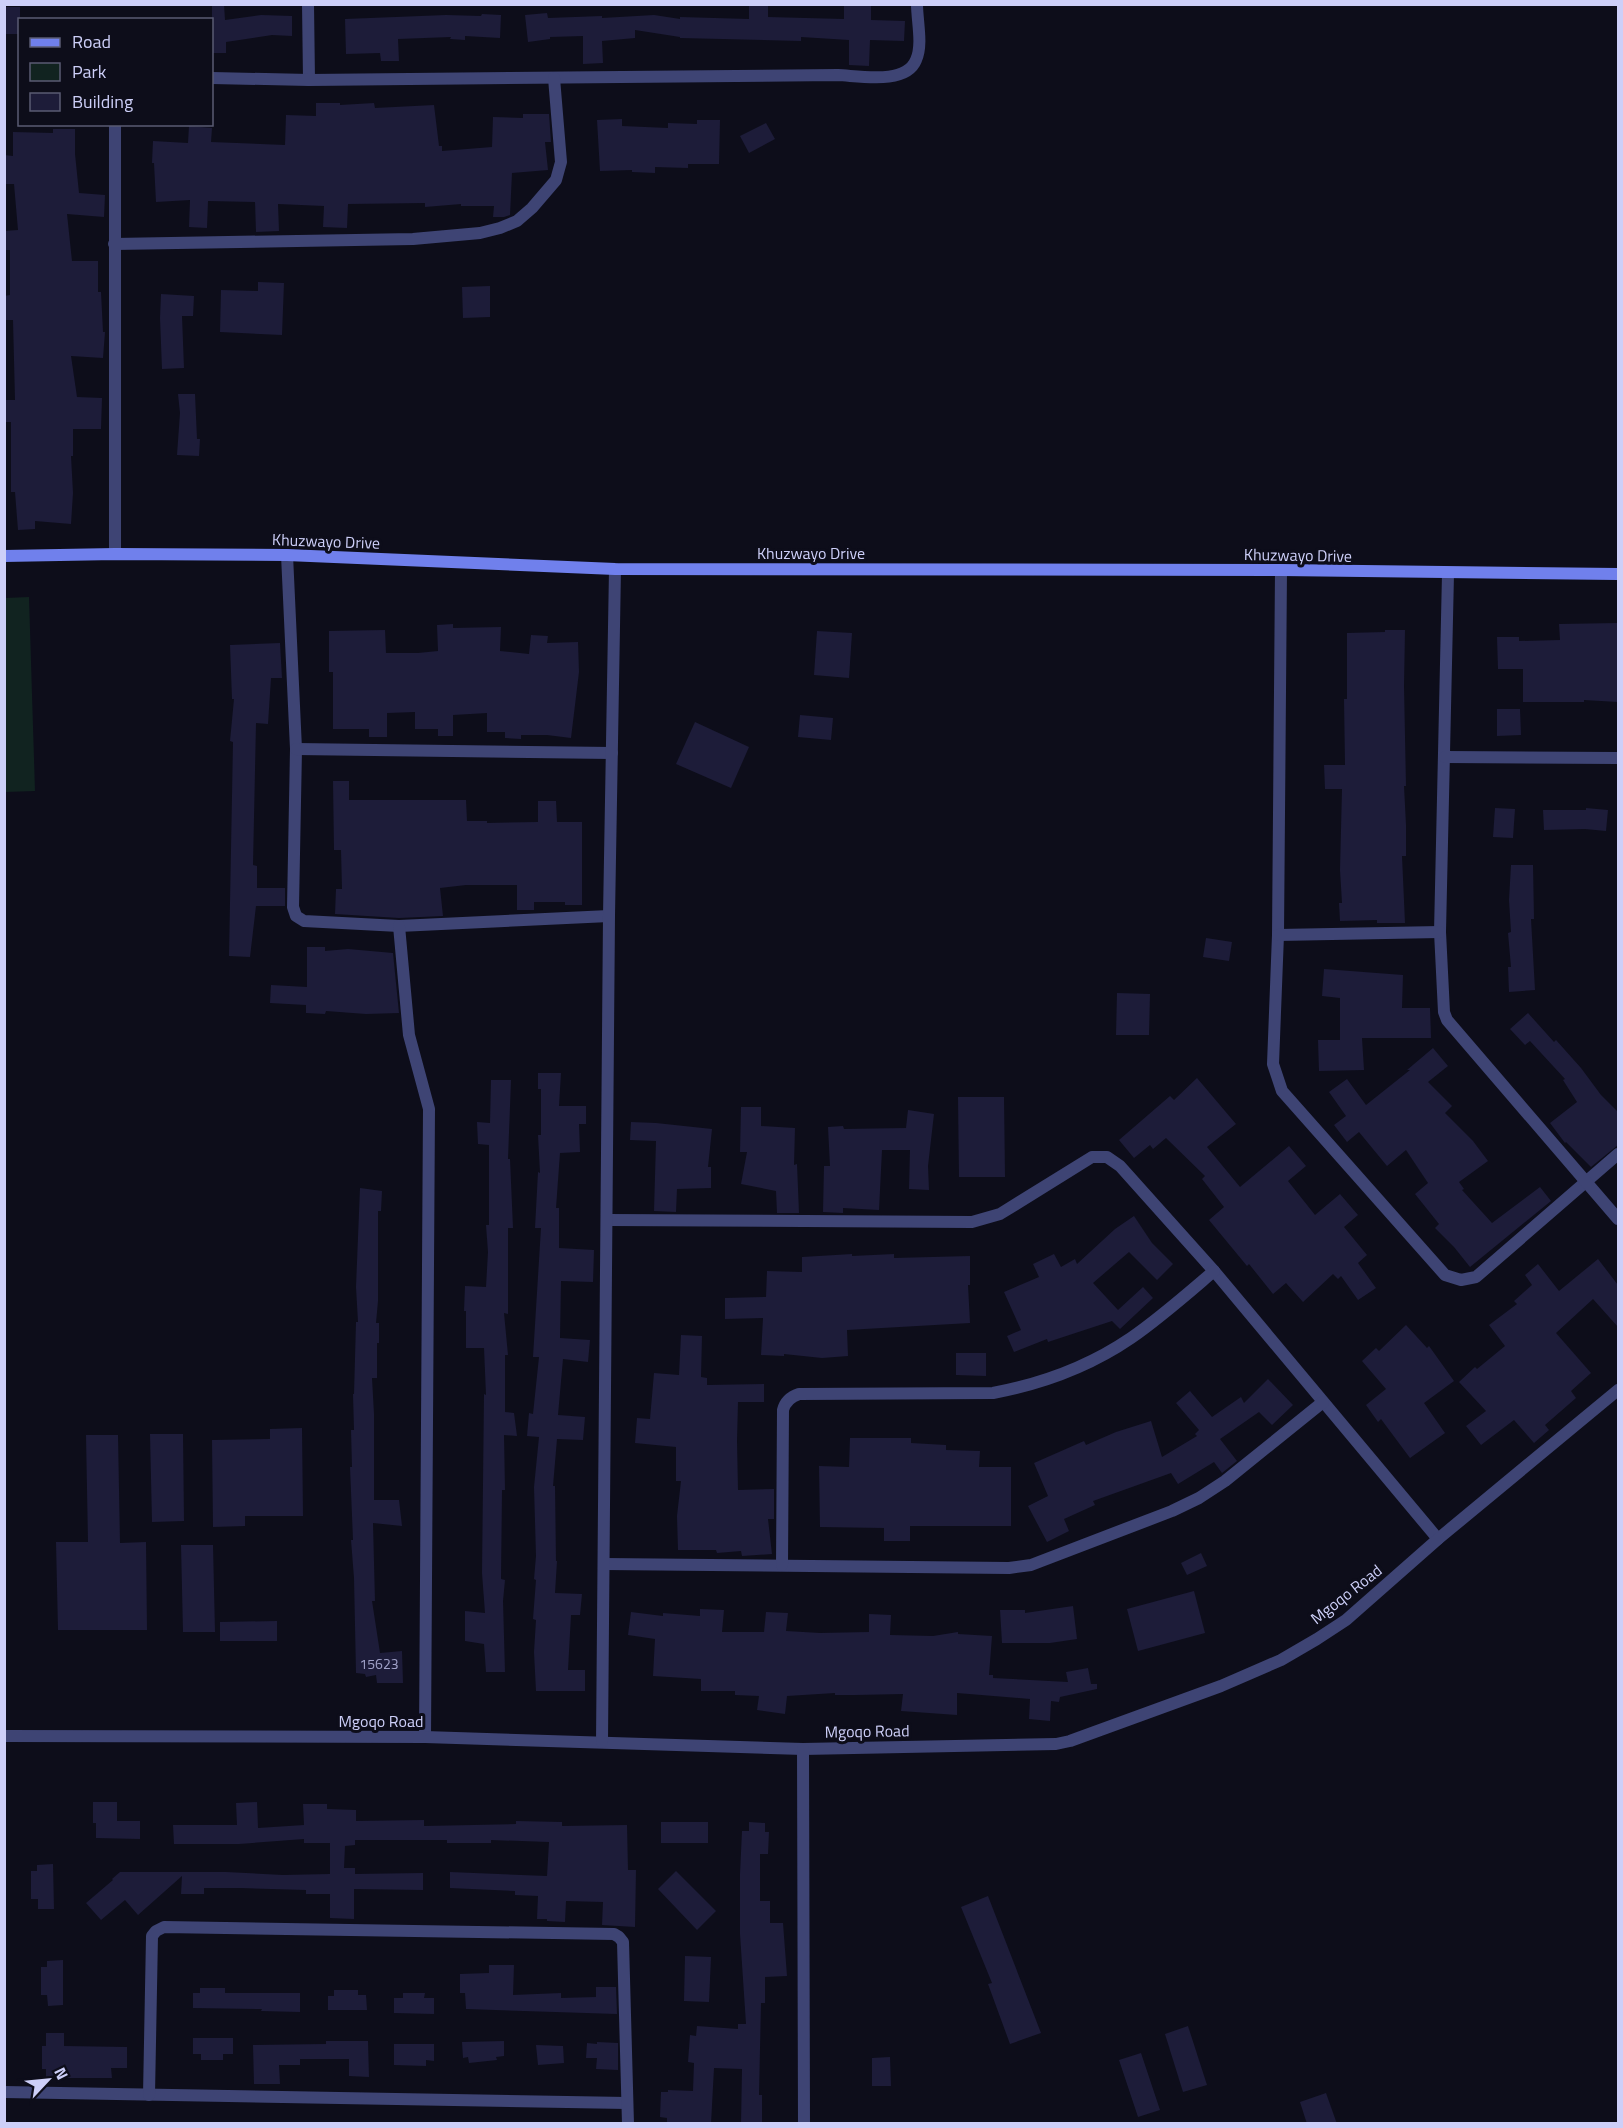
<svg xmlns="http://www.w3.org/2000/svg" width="1623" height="2128" viewBox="0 0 1623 2128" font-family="'Titillium Web',sans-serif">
	<rect width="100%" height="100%" fill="#0d0d1a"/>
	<polygon fill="#112320" points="29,597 35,791 5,792 5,598"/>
	<g fill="#1d1c39">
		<polygon points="212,4 224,4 225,20 261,15 292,16 292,36 272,35 226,42 226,53 212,53"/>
		<polygon points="749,4 768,4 768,17 844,19 844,4 871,4 871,20 905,21 904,41 870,40 869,66 849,65 849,40 801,37 801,41 680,38 680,37 635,30 635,38 602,41 603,63 583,64 583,36 550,37 550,39 528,42 525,15 547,13 548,18 602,16 602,18 654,15 680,19 680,17 749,19"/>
		<rect x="4" y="7" width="16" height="27"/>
		<polygon points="482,14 501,15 500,38 465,36 465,40 450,39 451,37 398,39 399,61 381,61 380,53 346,54 345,19 446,15 481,16"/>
		<polygon points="316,103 340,103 340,105 374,103 375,108 434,105 439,146 442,146 442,151 492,147 493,117 523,118 523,114 549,114 551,142 545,142 548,170 512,173 510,215 504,217 493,217 494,206 461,206 461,204 425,207 425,203 348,204 347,228 323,227 324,206 278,204 279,231 256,232 255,202 208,201 207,228 189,227 190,200 156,202 154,163 152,163 153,141 188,143 189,126 212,128 211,142 285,145 286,115 316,116"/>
		<polygon points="622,119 622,126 668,128 668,123 697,124 697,120 720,120 719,164 688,164 688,168 655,167 655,173 632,172 632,170 600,171 597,120"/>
		<polygon points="766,123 775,139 749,153 740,136"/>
		<polygon points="53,129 75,129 75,154 79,193 105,195 104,217 67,214 72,261 98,261 98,292 101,292 103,332 105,332 103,358 71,356 77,397 102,398 101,429 73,429 73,456 71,456 73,493 71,524 35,521 35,529 18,530 15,492 11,492 11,422 4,422 4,400 15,400 13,320 4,320 4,296 10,295 10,250 4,250 4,231 18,230 14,184 4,184 4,155 13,156 13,132 53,133"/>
		<polygon points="258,282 284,283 282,335 220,332 221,290 258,291"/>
		<polygon points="490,286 490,317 463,318 462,287"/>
		<polygon points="161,294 194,296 193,316 182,316 184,368 162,369 160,318"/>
		<polygon points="178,394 195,394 197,439 200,439 199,456 177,455 180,413"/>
		<polygon points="1618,623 1618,702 1584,700 1584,702 1523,702 1523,669 1498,669 1497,637 1519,637 1519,641 1560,640 1559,624"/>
		<polygon points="453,624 453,628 501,627 500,651 529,654 531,635 548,636 547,643 578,642 579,672 571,738 547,735 521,735 521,739 505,738 505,732 487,732 487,713 453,715 453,736 438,736 438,729 415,729 415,712 387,713 387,737 369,737 369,729 333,729 333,672 329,672 329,631 385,630 386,653 418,653 438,651 437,625"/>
		<polygon points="1385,630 1405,630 1404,686 1406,786 1404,786 1406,825 1406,856 1402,856 1405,923 1377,923 1377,920 1340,921 1339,903 1342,903 1340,870 1342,789 1325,789 1324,765 1345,765 1344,699 1347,699 1347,633 1385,632"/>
		<polygon points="817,631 852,633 849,678 814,675"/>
		<polygon points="280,643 282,678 271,678 268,724 256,723 253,865 257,866 257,888 285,888 285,906 256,906 250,957 229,956 233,742 230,741 234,699 232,699 230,645"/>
		<polygon points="1497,709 1520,709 1521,735 1497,736"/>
		<polygon points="800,715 833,718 831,740 798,737"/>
		<polygon points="695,722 749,747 731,788 676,764"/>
		<polygon points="333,781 349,781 349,800 466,800 467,821 487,821 487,823 538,822 538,801 556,801 557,822 582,822 582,905 565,905 565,902 534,902 534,910 517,910 517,885 466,885 440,888 443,916 399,918 335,914 336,889 342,889 341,850 334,850"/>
		<polygon points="1495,808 1515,809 1513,838 1493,837"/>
		<polygon points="1586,808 1608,810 1606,831 1585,829 1544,830 1543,810 1586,810"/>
		<polygon points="1511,865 1533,865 1534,919 1531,919 1535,990 1509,992 1508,967 1511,967 1508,933 1511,932 1509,900"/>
		<polygon points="1206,938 1232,942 1229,961 1203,957"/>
		<polygon points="307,947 325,947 325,951 348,949 393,953 399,1013 366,1014 326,1011 325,1014 306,1013 306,1005 270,1003 271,985 307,987"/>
		<polygon points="1324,969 1403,975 1402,1008 1430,1008 1431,1038 1362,1038 1364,1070 1319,1071 1318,1040 1340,1040 1340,998 1322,996"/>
		<polygon points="1117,993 1150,994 1149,1035 1116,1035"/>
		<polygon points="1528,1013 1554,1042 1556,1040 1581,1068 1601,1095 1618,1112 1618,1145 1591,1167 1566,1142 1565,1143 1550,1123 1577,1102 1563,1080 1565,1079 1530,1041 1525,1045 1510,1029"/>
		<polygon points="1433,1048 1448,1066 1428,1082 1452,1106 1445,1113 1473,1141 1488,1161 1459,1182 1464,1189 1462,1190 1492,1223 1540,1187 1551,1201 1470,1267 1454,1247 1435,1228 1439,1224 1415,1194 1428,1183 1406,1150 1387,1166 1359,1132 1347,1142 1334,1125 1346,1116 1329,1092 1347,1079 1366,1105 1410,1070 1407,1070"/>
		<polygon points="538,1073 561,1073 559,1106 586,1106 586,1124 579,1124 580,1152 560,1153 556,1208 559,1208 559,1248 594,1250 593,1282 561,1281 560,1338 590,1340 588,1362 563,1359 558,1415 585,1417 583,1440 557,1439 553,1486 555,1486 556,1561 557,1561 555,1593 582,1594 580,1615 571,1615 568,1670 585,1670 585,1691 536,1691 534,1652 536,1620 533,1619 536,1580 534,1579 536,1556 534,1487 539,1437 527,1436 529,1413 533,1414 539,1357 533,1357 541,1228 535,1228 538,1172 540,1173 538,1135 541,1135 541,1089 538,1089"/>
		<polygon points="1197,1078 1236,1124 1207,1147 1240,1187 1289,1146 1306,1166 1288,1181 1315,1215 1340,1194 1358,1215 1344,1227 1367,1255 1358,1263 1376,1288 1358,1300 1341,1276 1338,1279 1333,1274 1303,1302 1286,1283 1273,1294 1249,1264 1247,1266 1209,1220 1224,1207 1202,1179 1205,1176 1166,1138 1153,1149 1150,1145 1134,1158 1119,1140 1170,1096 1174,1100"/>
		<polygon points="491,1080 511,1080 508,1159 510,1159 513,1228 508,1228 508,1314 504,1313 508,1355 505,1355 505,1412 514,1413 517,1436 504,1435 505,1490 502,1490 501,1579 505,1580 503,1601 505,1672 486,1672 484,1644 465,1641 465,1611 485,1613 482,1573 484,1394 486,1395 484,1348 466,1348 466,1311 464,1311 465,1286 486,1287 488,1252 486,1225 489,1225 489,1145 478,1144 477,1122 490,1123"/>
		<polygon points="958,1097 1004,1097 1005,1177 959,1177"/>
		<polygon points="741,1107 761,1107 761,1126 795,1128 794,1165 797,1164 799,1213 777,1213 776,1191 741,1184 747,1152 740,1152"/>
		<polygon points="908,1110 934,1114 928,1166 929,1190 909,1189 910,1150 882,1150 879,1210 843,1208 843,1213 823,1212 824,1166 830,1166 828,1127 843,1126 844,1129 906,1128"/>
		<polygon points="631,1122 656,1123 712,1129 708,1167 711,1167 711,1188 677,1189 676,1212 654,1211 656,1141 630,1140"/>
		<polygon points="360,1188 382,1191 381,1211 378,1211 378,1301 376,1323 379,1323 379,1343 377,1343 377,1378 372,1378 374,1414 374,1500 399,1500 402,1526 373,1523 375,1601 372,1601 380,1653 402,1651 403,1683 377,1683 376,1675 366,1677 365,1674 356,1673 354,1578 351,1540 353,1540 350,1467 352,1467 351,1430 354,1430 353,1394 354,1394 356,1322 358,1322 356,1287"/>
		<polygon points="1134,1216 1152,1243 1173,1264 1157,1280 1129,1252 1093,1283 1118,1310 1143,1287 1153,1298 1120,1329 1112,1321 1048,1342 1047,1339 1014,1352 1007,1336 1021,1330 1004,1292 1039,1277 1033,1264 1054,1254 1061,1267 1075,1259 1077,1264 1115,1229"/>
		<polygon points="852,1254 852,1256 894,1254 894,1258 970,1256 970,1285 968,1285 970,1323 847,1330 848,1356 822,1358 784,1354 784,1356 761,1355 763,1318 725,1319 725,1298 766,1297 767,1271 802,1272 802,1257"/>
		<polygon points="1598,1259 1618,1285 1618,1327 1593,1299 1556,1333 1591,1373 1571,1391 1576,1398 1545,1425 1549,1430 1534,1443 1514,1420 1481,1445 1466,1426 1486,1411 1459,1382 1475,1367 1477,1369 1505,1346 1489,1325 1517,1304 1514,1301 1532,1285 1525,1275 1538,1264 1559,1291"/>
		<polygon points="1406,1325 1427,1348 1429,1346 1454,1381 1424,1403 1445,1433 1410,1458 1381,1419 1378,1422 1366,1405 1386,1389 1362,1361 1376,1348 1379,1351"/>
		<polygon points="681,1335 702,1336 701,1377 707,1378 707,1385 764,1384 764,1402 738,1402 737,1441 738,1490 774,1489 774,1519 768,1519 772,1554 742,1556 741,1551 717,1553 716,1550 678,1550 677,1516 681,1481 676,1481 676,1447 635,1443 637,1418 650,1419 654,1373 679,1375"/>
		<polygon points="956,1353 986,1353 986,1376 956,1375"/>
		<polygon points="1268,1379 1293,1405 1272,1425 1259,1412 1220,1439 1237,1461 1222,1473 1214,1462 1178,1484 1171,1473 1093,1501 1095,1505 1064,1519 1069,1531 1047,1542 1028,1506 1048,1496 1034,1463 1084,1441 1086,1445 1116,1432 1151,1421 1162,1457 1197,1436 1195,1434 1199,1430 1176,1403 1190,1391 1212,1417 1241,1397 1244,1403"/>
		<polygon points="302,1428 303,1516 245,1516 245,1526 213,1527 212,1440 270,1439 270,1429"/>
		<polygon points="150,1434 183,1434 184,1521 152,1522"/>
		<polygon points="86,1435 118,1435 120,1543 146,1542 147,1630 58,1630 56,1542 88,1542"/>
		<polygon points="850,1438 911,1438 911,1443 946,1445 946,1450 980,1451 979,1467 1011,1467 1011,1526 910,1526 910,1541 884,1541 884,1528 820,1527 819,1466 849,1467"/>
		<polygon points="181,1545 213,1545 215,1632 183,1632"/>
		<polygon points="1201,1553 1207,1566 1187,1575 1181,1563"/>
		<polygon points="1194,1591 1205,1633 1138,1651 1127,1609"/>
		<polygon points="1073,1606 1077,1639 1050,1643 1002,1643 1000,1610 1025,1610 1025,1613"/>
		<polygon points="700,1609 724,1610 722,1632 764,1632 766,1612 788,1613 786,1631 820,1633 869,1632 869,1614 891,1615 890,1635 933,1636 958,1632 958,1634 992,1636 989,1675 993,1675 993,1678 1068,1682 1066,1672 1088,1668 1091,1684 1097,1684 1097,1689 1060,1697 1059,1702 1051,1701 1050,1721 1029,1719 1030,1699 957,1693 957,1715 901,1711 903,1694 855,1695 835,1695 835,1693 787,1696 785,1714 757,1710 759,1696 735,1695 735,1691 701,1691 701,1679 653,1676 655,1639 628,1635 631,1612 663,1616 663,1613 700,1616"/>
		<polygon points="277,1621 277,1641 220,1641 220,1622"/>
		<polygon points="93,1802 117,1802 117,1821 140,1821 140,1839 96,1838 96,1823 93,1823"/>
		<polygon points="257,1802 258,1828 304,1825 303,1804 327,1804 327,1809 356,1810 356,1821 424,1820 424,1826 516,1824 516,1821 562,1822 562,1826 627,1825 628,1870 636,1870 635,1927 602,1925 603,1902 566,1901 565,1922 547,1921 547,1919 537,1919 538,1896 515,1895 515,1891 450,1888 450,1872 547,1876 549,1842 491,1840 491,1843 447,1843 447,1840 355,1840 355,1845 345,1846 344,1868 355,1868 355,1874 423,1873 423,1890 354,1889 354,1919 330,1918 330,1894 306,1894 306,1890 241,1888 204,1888 204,1894 181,1894 182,1876 138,1915 125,1900 101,1920 86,1903 113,1880 112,1879 120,1872 226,1872 283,1875 330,1874 330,1843 304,1843 304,1839 239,1844 174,1844 173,1825 237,1825 236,1803"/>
		<rect x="661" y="1822" width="47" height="21"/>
		<polygon points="749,1822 765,1823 765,1832 769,1832 768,1854 760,1854 760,1901 770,1901 770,1923 783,1923 787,1976 765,1977 765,2003 761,2003 759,2095 762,2095 762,2124 741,2124 742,2069 714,2068 711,2124 667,2124 667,2118 660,2117 661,2092 668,2092 668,2090 693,2091 694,2063 688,2062 690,2035 696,2036 697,2026 738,2029 738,2024 746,2024 740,1934 740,1874 742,1831 749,1831"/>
		<polygon points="53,1864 54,1909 38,1909 38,1899 31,1899 31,1871 37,1871 37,1865"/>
		<polygon points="676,1871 716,1911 697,1930 658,1889"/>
		<polygon points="988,1896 1041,2033 1010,2044 988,1984 992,1983 961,1907"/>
		<polygon points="685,1956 711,1957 709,2002 684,2001"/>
		<polygon points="63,1960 63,2005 48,2006 47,1995 41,1995 41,1967 47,1967 47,1961"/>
		<polygon points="489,1965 514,1965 513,1995 561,1993 561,1998 596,1997 596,1987 616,1987 617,2014 466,2009 465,1993 460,1993 460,1974 489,1973"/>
		<polygon points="200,1988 225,1988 225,1993 300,1993 300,2012 261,2011 262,2009 193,2008 193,1993 200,1993"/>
		<polygon points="334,1990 358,1990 358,1995 366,1995 367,2010 328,2010 328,1996 334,1996"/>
		<polygon points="403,1993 425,1993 424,1998 434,1998 434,2014 394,2013 394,1998 403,1998"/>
		<polygon points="1188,2026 1207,2085 1183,2092 1165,2034"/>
		<polygon points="46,2033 64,2033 64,2046 127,2047 127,2068 111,2068 112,2078 46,2078 46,2069 42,2069 42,2046 46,2046"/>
		<polygon points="193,2038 233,2038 233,2054 223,2054 223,2060 201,2060 201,2054 193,2054"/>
		<polygon points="326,2041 368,2041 369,2077 349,2076 349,2059 300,2059 300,2065 279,2065 280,2084 254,2084 253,2045 326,2044"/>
		<polygon points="504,2041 504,2056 496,2057 497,2060 469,2063 468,2057 463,2058 462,2042"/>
		<polygon points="597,2042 618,2043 618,2070 596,2069 597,2058 586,2058 587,2043 597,2044"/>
		<polygon points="394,2044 434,2044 434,2061 426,2060 426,2066 394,2065"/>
		<polygon points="536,2045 563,2046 564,2063 538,2065"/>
		<polygon points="1141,2053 1160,2110 1138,2117 1119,2060"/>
		<polygon points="890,2057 891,2086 872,2086 872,2058"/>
		<polygon points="1326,2093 1337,2124 1307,2124 1300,2102"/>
	</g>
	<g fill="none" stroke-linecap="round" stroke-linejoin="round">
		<g stroke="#3e4474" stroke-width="12">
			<polyline points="308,4 309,80"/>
			<path d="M212,78l97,2 529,-5c22,1 68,10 78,-15 7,-15 1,-39 1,-56"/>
			<polyline points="114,244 413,239 480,233 500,228 517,221 532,208 556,180 561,162 554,78"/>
			<polyline points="115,554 115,124"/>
			<polyline points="287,555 296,749 293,907 296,916 304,921 399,926 609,916"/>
			<polyline points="1281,570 1278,935 1273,1064 1282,1091 1445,1275 1461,1280 1476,1277 1618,1154"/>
			<polyline points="1448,574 1440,932 1444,1012 1447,1020 1618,1219"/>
			<polyline points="296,749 612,753"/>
			<polyline points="1445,757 1618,758"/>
			<polyline points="399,926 409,1035 429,1109 425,1737"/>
			<polyline points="1278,935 1440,932"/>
			<polyline points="608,1220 972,1222 1000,1214 1092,1157 1107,1157 1120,1166 1214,1271 1438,1539"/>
			<polyline points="604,1564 1009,1568 1031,1565 1172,1511 1199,1498 1225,1481 1323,1402"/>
			<path d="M782,1565l1,-155c2,-8 7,-13 16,-16l194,-1c48,-9 97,-27 138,-55 29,-20 56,-44 83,-67"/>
			<polyline points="4,1736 425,1737 803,1749 1056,1744 1070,1741 1221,1686 1281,1660 1317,1639 1346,1620 1438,1539 1618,1390"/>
			<polyline points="602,1742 609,916 615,569"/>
			<polyline points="803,1749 804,2124"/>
			<polyline points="4,2092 627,2103"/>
			<polyline points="149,2095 152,1936 156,1931 164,1927 614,1934 619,1937 623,1942 628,2124"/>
		</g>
		<polyline stroke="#7080ec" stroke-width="12" points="4,556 115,554 287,555 615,569 1281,570 1618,574"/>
	</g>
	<g text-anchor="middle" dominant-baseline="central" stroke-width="6" stroke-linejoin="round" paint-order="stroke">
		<g font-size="14" fill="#a1a2c8">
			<text x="379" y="1663">15623</text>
		</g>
		<g font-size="16" fill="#cdcff8" stroke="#0d0d1a">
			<text transform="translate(326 541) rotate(2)">Khuzwayo Drive</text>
			<text x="811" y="553">Khuzwayo Drive</text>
			<text transform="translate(1298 555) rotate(1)">Khuzwayo Drive</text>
			<text transform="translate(1346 1594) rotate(-38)">Mgoqo Road</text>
			<text x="381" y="1721">Mgoqo Road</text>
			<text transform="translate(867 1731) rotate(-1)">Mgoqo Road</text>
		</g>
	</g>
	<rect width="1623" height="2128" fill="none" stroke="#cdcff8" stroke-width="12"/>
	<rect x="18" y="18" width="195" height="108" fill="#0d0d1a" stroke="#5a5b73" stroke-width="1.5"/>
	<rect x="30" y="38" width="30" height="9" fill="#7080ec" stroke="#5a5b73" stroke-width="1.5"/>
	<text x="72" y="48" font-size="18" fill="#cdcff8">Road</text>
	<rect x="30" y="63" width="30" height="18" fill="#112320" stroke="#5a5b73" stroke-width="1.5"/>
	<text x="72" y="78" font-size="18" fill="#cdcff8">Park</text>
	<rect x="30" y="93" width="30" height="18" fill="#1d1c39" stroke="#5a5b73" stroke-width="1.5"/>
	<text x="72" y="108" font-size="18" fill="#cdcff8">Building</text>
	<g transform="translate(48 2080) rotate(64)" stroke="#0d0d1a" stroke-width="4.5" paint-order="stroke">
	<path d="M0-4.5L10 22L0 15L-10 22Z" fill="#cdcff8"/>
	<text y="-9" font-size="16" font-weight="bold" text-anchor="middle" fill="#cdcff8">N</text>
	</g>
</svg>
